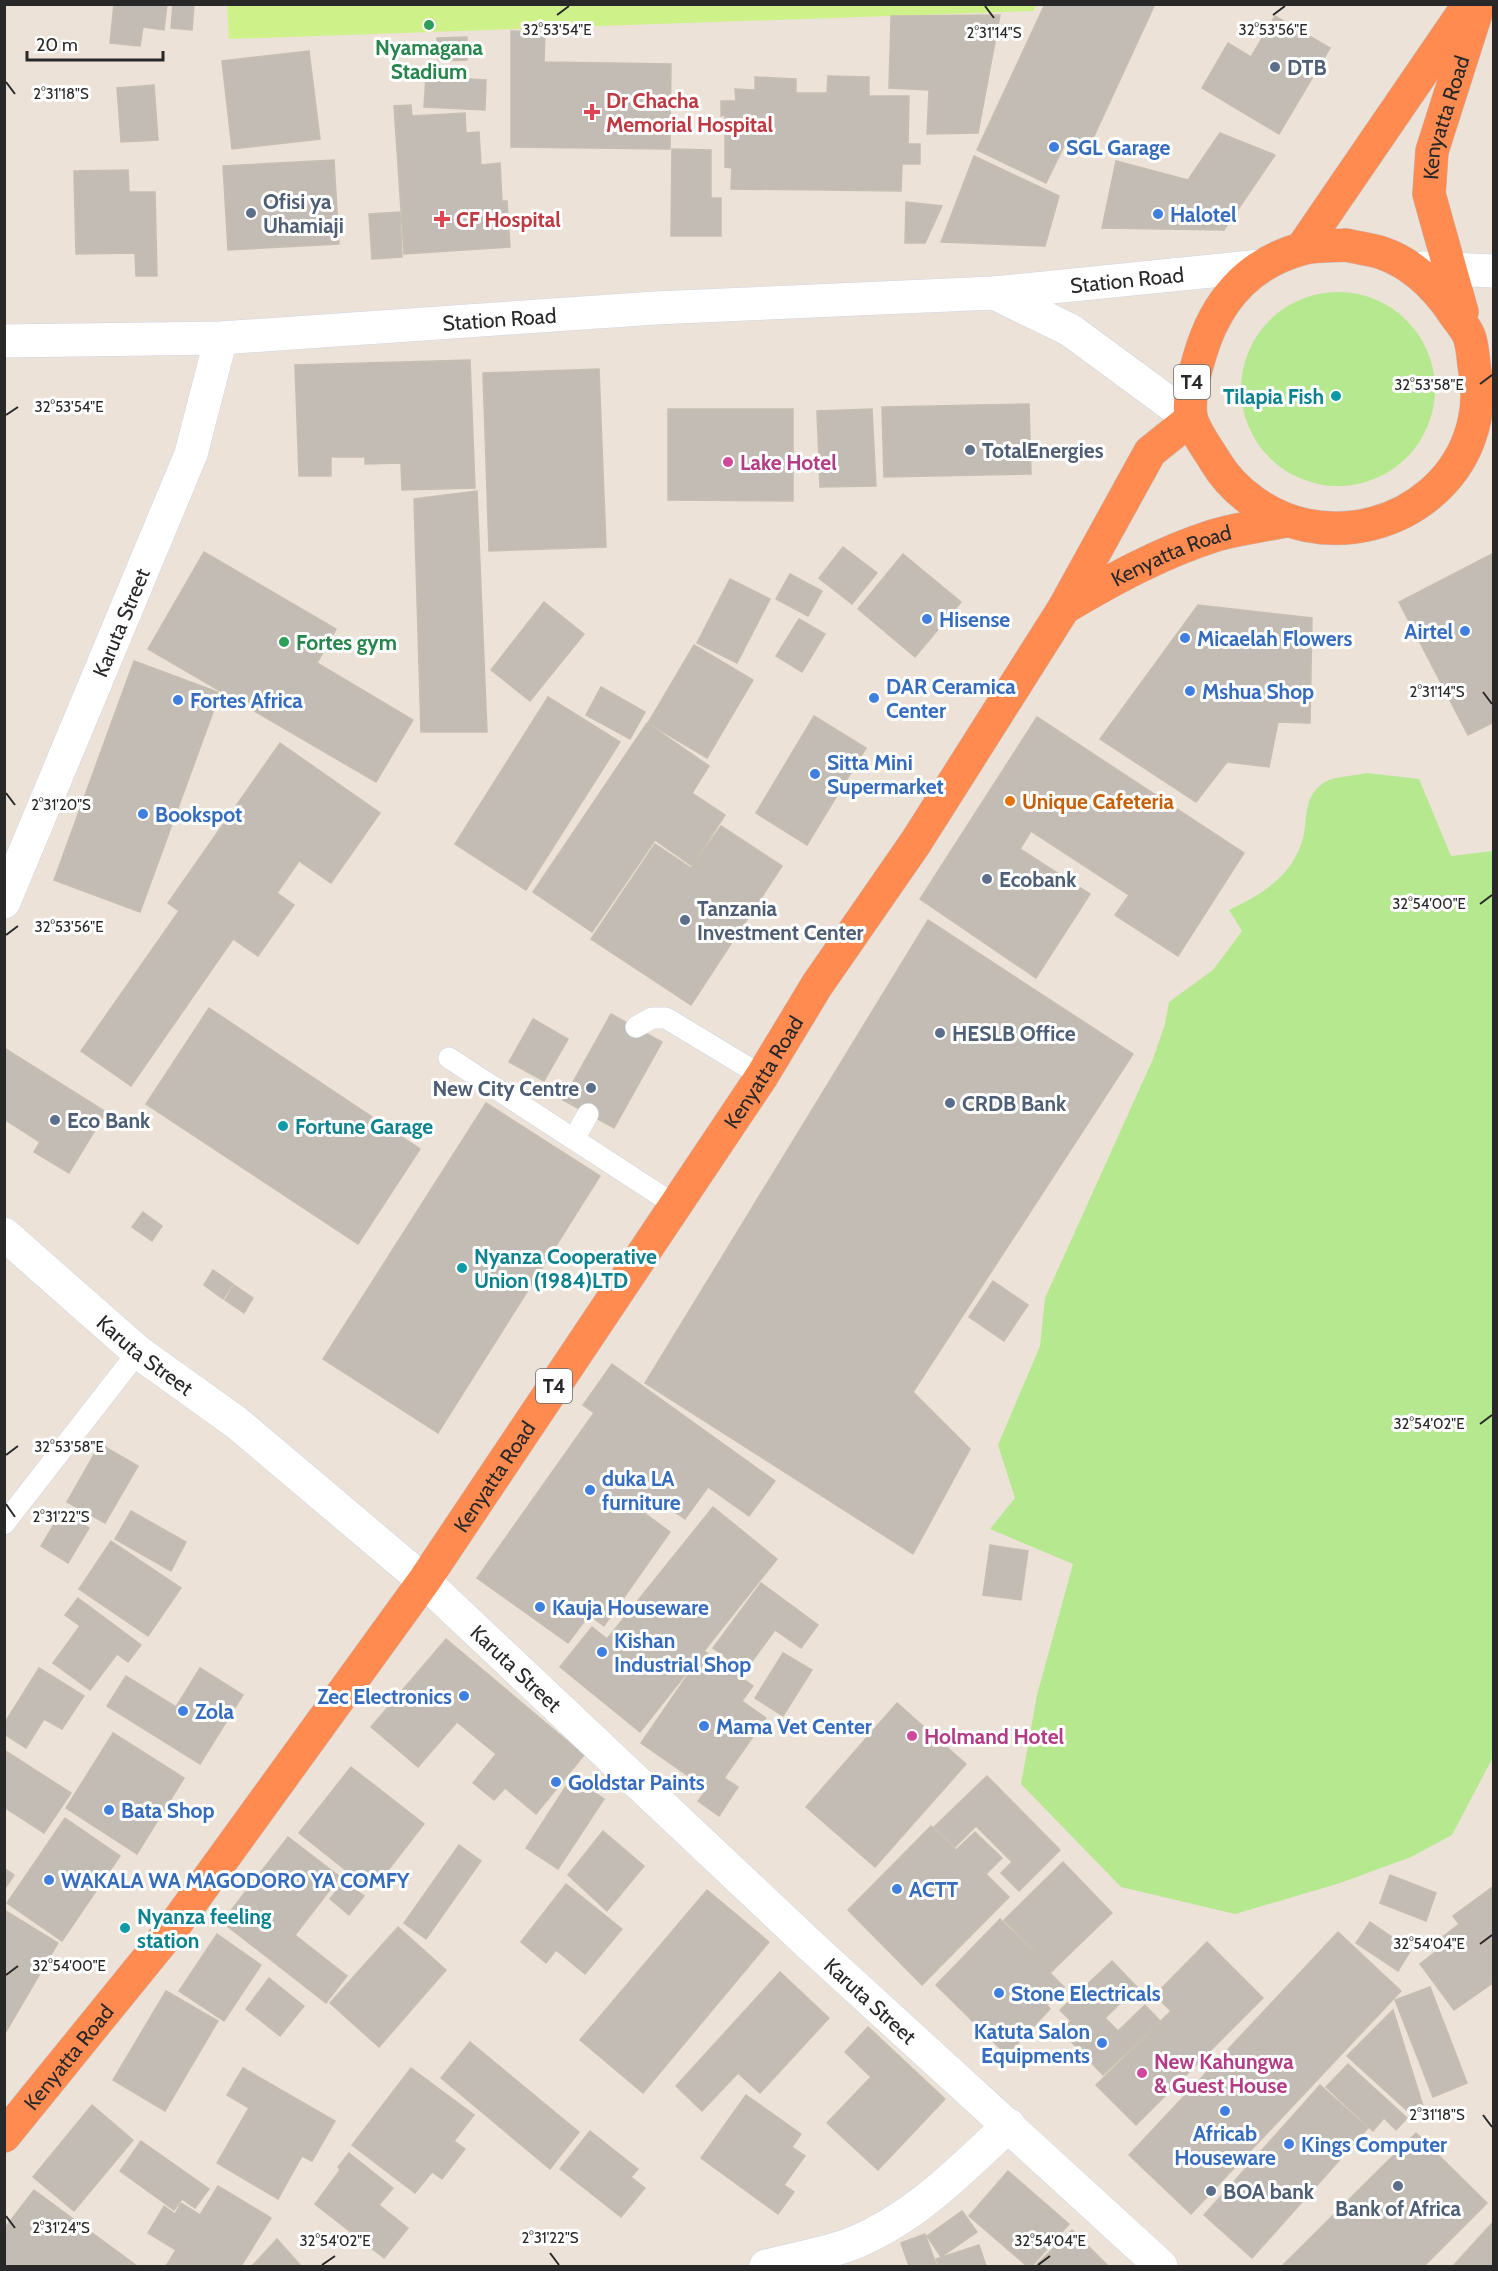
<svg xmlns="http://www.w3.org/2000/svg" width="1498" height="2271" viewBox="0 0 1498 2271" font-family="Cabin,sans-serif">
	<rect width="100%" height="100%" fill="#ece2d8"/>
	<g fill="#b6e88f">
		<circle cx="1338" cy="389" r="97"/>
		<path d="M1367,773l52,6 32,77 42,-5v906l-41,78 -41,22 -71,26 -105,31 -114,-27 -100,-103 16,-89 36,-131 -83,-35 25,-31 -17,-53 42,-99 5,-48 108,-239 12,-35 4,-22 44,-32 29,-39 -13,-21c32,-15 64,-34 74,-72 5,-20 0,-40 19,-54 10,-8 33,-8 45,-11z"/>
	</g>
	<polygon fill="#cff18a" points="227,5 1037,5 1033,11 229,39"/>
	<g fill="#c3bcb5" stroke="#c7beb2" stroke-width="1.5">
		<polygon points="114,4 167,4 164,30 143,27 140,46 110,43"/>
		<polygon points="173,4 194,4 192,30 171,28"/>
		<polygon points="1045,4 1155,4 1088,149 1067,140 1046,183 977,150"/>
		<polygon points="1000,15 978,133 927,134 929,90 889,88 891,16"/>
		<polygon points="1275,16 1330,48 1279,134 1202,88 1228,43 1251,57"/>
		<polygon points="511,31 545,32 544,62 671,64 670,149 511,147"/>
		<polygon points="467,37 467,60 438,61 437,38"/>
		<polygon points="309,51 320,139 232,149 222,61"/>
		<polygon points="828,76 869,77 869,96 909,96 908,144 920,144 920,164 902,164 901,191 731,189 732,168 725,167 725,115 721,116 721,101 736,101 735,89 755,90 755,77 796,79 796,93 827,93"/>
		<polygon points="426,77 486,80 485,110 424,107"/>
		<polygon points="154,85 158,140 121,142 117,88"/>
		<polygon points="411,105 412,116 465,113 466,133 479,132 481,165 500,163 502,201 507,201 510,247 404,254 394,106"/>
		<polygon points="1220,133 1275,155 1224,230 1102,228 1116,161 1188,180"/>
		<polygon points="672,149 711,150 711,198 721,198 721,236 671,236"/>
		<polygon points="974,156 1059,196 1045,246 941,242"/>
		<polygon points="334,160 339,244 228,250 223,166"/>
		<polygon points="128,170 129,192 155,192 157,276 136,276 135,253 76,254 74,171"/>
		<polygon points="906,202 942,206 925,243 905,243"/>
		<polygon points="400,212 402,257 372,259 369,214"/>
		<polygon points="470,360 475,488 402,490 401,463 365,464 365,457 331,457 331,476 299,476 295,365"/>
		<polygon points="599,369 606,547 489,551 483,373"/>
		<polygon points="1029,404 1031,474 884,477 882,407"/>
		<polygon points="668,409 793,409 793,501 668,500"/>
		<polygon points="872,409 876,486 820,487 817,411"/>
		<polygon points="477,491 487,732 421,732 414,499"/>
		<polygon points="843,547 877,573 852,604 819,578"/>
		<polygon points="204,552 336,629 317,663 413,720 376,782 148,649"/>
		<polygon points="1494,553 1494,722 1468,735 1399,602"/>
		<polygon points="903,554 961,602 915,657 858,609"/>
		<polygon points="790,574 822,591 808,616 776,599"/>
		<polygon points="730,579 770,599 737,663 697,643"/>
		<polygon points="544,602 584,634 530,701 491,670"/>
		<polygon points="1198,605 1312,618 1310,723 1278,722 1269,767 1227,762 1196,802 1100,739"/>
		<polygon points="799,619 825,634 802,672 776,656"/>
		<polygon points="694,645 753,680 707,758 648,723"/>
		<polygon points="134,661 220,693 140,912 54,880"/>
		<polygon points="601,687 645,712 630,739 586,715"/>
		<polygon points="548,697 620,742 526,890 455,844"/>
		<polygon points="814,716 866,748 807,845 756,813"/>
		<polygon points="1037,717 1244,853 1178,956 1115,915 1129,895 1031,831 1020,849 1090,894 1036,978 920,899"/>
		<polygon points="647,723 709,766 692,793 725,815 692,866 655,840 592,932 533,892"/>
		<polygon points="280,743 380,813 331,883 299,861 277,893 294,905 258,956 233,939 131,1086 81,1051 179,911 168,903"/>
		<polygon points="721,826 782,866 691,1005 591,939 655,844 691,868"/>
		<polygon points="928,920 1133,1054 913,1392 970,1449 913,1554 645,1383"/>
		<polygon points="209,1008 420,1149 358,1244 146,1104"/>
		<polygon points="611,1014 662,1042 614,1128 563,1100"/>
		<polygon points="533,1019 568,1039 544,1081 509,1062"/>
		<polygon points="4,1048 106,1112 69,1173 34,1152 40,1142 4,1119"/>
		<polygon points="486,1103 600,1176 438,1433 323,1359"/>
		<polygon points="143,1212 162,1226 152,1241 132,1227"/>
		<polygon points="213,1270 233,1284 223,1299 204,1285"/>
		<polygon points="993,1281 1028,1305 1004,1341 969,1317"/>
		<polygon points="234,1285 253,1298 244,1313 225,1300"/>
		<polygon points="612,1364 775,1481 749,1516 708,1487 685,1519 650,1495 639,1509 670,1532 604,1626 589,1615 568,1643 477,1578 594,1413 583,1405"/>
		<polygon points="100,1444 138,1466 105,1523 67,1502"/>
		<polygon points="713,1507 777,1559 640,1732 560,1667 592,1627 607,1639"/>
		<polygon points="62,1511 89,1528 68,1563 41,1546"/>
		<polygon points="131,1511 186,1542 171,1571 115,1539"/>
		<polygon points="111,1541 181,1588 148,1636 79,1589"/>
		<polygon points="990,1545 1028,1551 1021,1600 983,1595"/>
		<polygon points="761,1583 818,1625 801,1648 775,1630 745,1671 713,1648"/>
		<polygon points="78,1598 141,1645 128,1662 117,1654 90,1690 53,1663 80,1626 65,1615"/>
		<polygon points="446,1639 584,1755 536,1814 505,1788 494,1800 473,1783 496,1754 457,1722 418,1767 371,1727"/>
		<polygon points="704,1651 753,1686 742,1701 766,1718 724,1778 738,1787 719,1816 698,1801 707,1789 641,1743"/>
		<polygon points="783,1653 812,1670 783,1716 755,1698"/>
		<polygon points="39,1668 84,1696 62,1729 44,1719 26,1748 4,1734 4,1724"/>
		<polygon points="200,1668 243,1695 200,1764 107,1706 126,1676 176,1707"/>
		<polygon points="897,1703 966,1764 875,1867 806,1807"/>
		<polygon points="113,1733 184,1778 137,1854 66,1808"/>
		<polygon points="4,1750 71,1793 44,1833 4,1807"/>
		<polygon points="351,1767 424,1824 372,1891 299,1833"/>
		<polygon points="987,1776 1060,1850 1019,1891 1001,1873 1012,1862 976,1826 955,1847 934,1827"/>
		<polygon points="572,1777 604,1799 558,1869 526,1848"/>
		<polygon points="65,1818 120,1856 62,1941 7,1903"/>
		<polygon points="931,1826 956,1850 975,1832 1002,1858 986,1874 1009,1897 922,1985 848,1910"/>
		<polygon points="603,1831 644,1866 607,1911 568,1875"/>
		<polygon points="288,1837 340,1877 295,1935 347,1976 326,2003 222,1922"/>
		<polygon points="459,1845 481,1861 426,1939 404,1923"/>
		<polygon points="1063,1862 1112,1913 1053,1970 1004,1920"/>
		<polygon points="4,1868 14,1875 4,1890"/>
		<polygon points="1390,1875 1436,1893 1426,1921 1380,1903"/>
		<polygon points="344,1881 364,1896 349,1915 330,1899"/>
		<polygon points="566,1884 622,1929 585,1974 556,1950 546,1963 521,1942"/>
		<polygon points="1494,1886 1494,1982 1454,2010 1420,1964 1443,1946 1439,1940 1459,1924 1453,1916"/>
		<polygon points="707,1890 769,1942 643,2093 580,2040"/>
		<polygon points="4,1910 58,1943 4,2035"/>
		<polygon points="1000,1919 1053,1970 1050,1973 1064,1987 1047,2005 1050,2009 1007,2055 936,1985"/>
		<polygon points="1370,1922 1411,1950 1398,1971 1356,1943"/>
		<polygon points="398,1927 446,1970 379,2047 330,2003"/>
		<polygon points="1338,1932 1401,1991 1191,2214 1129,2155"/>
		<polygon points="217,1934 261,1965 224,2021 179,1991"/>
		<polygon points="1207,1942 1263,1998 1136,2125 1096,2085 1171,2011 1155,1995"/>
		<polygon points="1112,1961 1137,1987 1105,2018 1118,2031 1145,2005 1160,2021 1103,2075 1061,2031 1071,2021 1060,2010"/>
		<polygon points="780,1972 829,2018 760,2093 738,2073 702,2111 676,2086"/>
		<polygon points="269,1978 304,2006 280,2036 246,2009"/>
		<polygon points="1430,1987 1467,2083 1433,2097 1395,2000"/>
		<polygon points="166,1991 218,2021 165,2111 113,2080"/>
		<polygon points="1393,2010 1423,2106 1412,2115 1347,2056"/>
		<polygon points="868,2027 945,2099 878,2170 827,2123 871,2077 845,2052"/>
		<polygon points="470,2042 579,2132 550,2169 441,2078"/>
		<polygon points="1348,2064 1407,2118 1396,2130 1384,2118 1373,2131 1326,2087"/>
		<polygon points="243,2068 335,2121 312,2161 302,2156 278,2199 217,2163 249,2108 227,2095"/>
		<polygon points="411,2068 474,2115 454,2141 465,2149 442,2179 432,2172 415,2193 352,2145"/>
		<polygon points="1320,2085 1368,2128 1252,2258 1204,2215"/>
		<polygon points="746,2095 801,2134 792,2147 805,2156 784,2185 794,2192 778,2214 701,2158"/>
		<polygon points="92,2105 133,2140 74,2211 33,2177"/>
		<polygon points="590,2131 638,2169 631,2177 645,2188 621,2217 560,2169"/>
		<polygon points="1416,2133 1487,2203 1424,2266 1282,2266"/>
		<polygon points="141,2141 209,2189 195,2208 182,2199 174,2210 120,2171"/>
		<polygon points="349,2153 393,2188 379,2205 408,2228 384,2258 315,2204 340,2170 338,2167"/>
		<polygon points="1008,2171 1069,2224 1032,2266 1027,2266 969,2216"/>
		<polygon points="218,2186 271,2218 241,2266 166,2266 176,2250 148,2233 164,2206 175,2214 181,2203 200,2215"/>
		<polygon points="34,2190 137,2266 4,2266 4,2229"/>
		<polygon points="962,2211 977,2232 941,2257 927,2236"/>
		<polygon points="1494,2221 1494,2266 1453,2266"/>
		<polygon points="1072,2230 1108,2266 1035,2266"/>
		<polygon points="925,2234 936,2264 909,2266 901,2243"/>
		<polygon points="277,2239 301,2266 252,2266"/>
		<polygon points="979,2245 986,2266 932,2266 938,2265 936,2259"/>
	</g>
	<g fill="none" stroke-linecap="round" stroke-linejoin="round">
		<g stroke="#cdd4e3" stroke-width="22">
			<g id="lane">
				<polyline points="636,1027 652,1018 666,1018 762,1076"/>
				<polyline points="449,1058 675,1205"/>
				<polyline points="574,1139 588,1114"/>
				<polyline points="4,1524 138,1352"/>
			</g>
		</g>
		<g stroke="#cdd4e3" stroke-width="34">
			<g id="street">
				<path id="s1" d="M4,902l187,-448 30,-116"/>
				<path id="s2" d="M4,1234l134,118 99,71 187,158 387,365 350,320"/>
				<path d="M766,2266c28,-7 58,-12 85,-22 63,-25 110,-74 158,-119"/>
			</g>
		</g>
		<g stroke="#cdd4e3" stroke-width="34">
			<g id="secondary">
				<polyline points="1424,268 1494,271"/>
				<polyline points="994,293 1070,330 1191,419"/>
				<path id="s3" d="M4,341l217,-3 434,-30 339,-15 267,-27"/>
			</g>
		</g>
		<g stroke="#c3c3c3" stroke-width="34">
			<g id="highway">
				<path d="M1346,245c12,3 25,4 36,8 29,10 52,32 69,56 5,9 14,17 18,27 4,10 4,24 6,35 17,99 -76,174 -170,154 -36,-8 -71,-32 -90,-64 -7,-12 -21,-30 -24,-44 -3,-20 3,-43 9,-62 15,-52 47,-91 101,-106 14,-4 31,-3 45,-4z"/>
				<polyline points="1302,248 1467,7"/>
				<path id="s4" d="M1462,312l-33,-118 3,-43 47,-147"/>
				<path id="s5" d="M1064,608c47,-28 96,-55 149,-72 23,-7 48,-10 72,-15"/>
				<path id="s6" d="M4,2136l168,-207 252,-348 338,-505 55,-91 99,-143 148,-234 86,-156 41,-33"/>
			</g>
		</g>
		<use href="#lane" stroke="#fff" stroke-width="21"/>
		<use href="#street" stroke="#fff" stroke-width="33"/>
		<use href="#secondary" stroke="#fff" stroke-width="33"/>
		<use href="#highway" stroke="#ff8b51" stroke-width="33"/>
	</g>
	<path fill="none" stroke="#282828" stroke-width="2" d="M985,6l9,12M557,15l12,-9M1273,15l12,-9M6,82l9,12M1480,384l12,-9M6,415l12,-8M1483,692l9,12M6,793l9,12M1480,904l12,-9M6,935l12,-9M1480,1424l12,-9M6,1455l12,-9M6,1504l9,13M1480,1944l12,-9M6,1975l12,-9M1483,2115l9,12M6,2216l9,12M550,2253l9,12M322,2265l13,-9M1038,2265l12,-9"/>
	<g fill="#2e9e5b" stroke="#fff" stroke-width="2">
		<circle cx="429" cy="25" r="6"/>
		<circle cx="284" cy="642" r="6"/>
	</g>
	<g fill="#5c6f8a" stroke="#fff" stroke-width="2">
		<circle cx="1275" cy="67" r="6"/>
		<circle cx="251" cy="213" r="6"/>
		<circle cx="970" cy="450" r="6"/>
		<circle cx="987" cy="879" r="6"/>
		<circle cx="685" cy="920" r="6"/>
		<circle cx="940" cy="1033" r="6"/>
		<circle cx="591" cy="1088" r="6"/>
		<circle cx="950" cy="1103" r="6"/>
		<circle cx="55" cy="1120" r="6"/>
		<circle cx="1398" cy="2186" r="6"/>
		<circle cx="1211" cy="2191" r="6"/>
	</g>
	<g fill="#e0444e" stroke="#fff" stroke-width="2">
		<path d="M589 103h6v6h6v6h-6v6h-6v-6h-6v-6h6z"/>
		<path d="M439 210h6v6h6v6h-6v6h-6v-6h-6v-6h6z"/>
	</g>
	<g fill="#3f7fe0" stroke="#fff" stroke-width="2">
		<circle cx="1054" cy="147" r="6"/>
		<circle cx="1158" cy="214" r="6"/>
		<circle cx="927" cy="619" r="6"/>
		<circle cx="1465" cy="631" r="6"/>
		<circle cx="1185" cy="638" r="6"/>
		<circle cx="1190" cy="691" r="6"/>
		<circle cx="874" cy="698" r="6"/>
		<circle cx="178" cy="700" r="6"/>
		<circle cx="815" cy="774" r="6"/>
		<circle cx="143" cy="814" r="6"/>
		<circle cx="590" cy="1490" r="6"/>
		<circle cx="540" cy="1607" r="6"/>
		<circle cx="602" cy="1652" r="6"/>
		<circle cx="464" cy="1696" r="6"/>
		<circle cx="183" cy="1711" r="6"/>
		<circle cx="704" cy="1726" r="6"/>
		<circle cx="556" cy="1782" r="6"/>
		<circle cx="109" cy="1810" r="6"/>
		<circle cx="49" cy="1880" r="6"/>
		<circle cx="897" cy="1889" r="6"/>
		<circle cx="999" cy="1993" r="6"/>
		<circle cx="1102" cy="2043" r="6"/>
		<circle cx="1225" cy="2111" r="6"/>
		<circle cx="1289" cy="2144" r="6"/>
	</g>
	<g fill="#0f9aa8" stroke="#fff" stroke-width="2">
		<circle cx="1336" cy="396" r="6"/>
		<circle cx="283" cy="1126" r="6"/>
		<circle cx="462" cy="1268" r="6"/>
		<circle cx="125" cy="1928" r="6"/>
	</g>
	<g fill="#d1479c" stroke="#fff" stroke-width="2">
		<circle cx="728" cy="462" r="6"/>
		<circle cx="912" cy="1736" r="6"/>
		<circle cx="1142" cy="2073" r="6"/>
	</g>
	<circle fill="#e8710a" stroke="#fff" stroke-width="2" cx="1010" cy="801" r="6"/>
	<g text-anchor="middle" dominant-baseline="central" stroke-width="6" stroke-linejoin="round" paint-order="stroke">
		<g fill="#fff" stroke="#686868" stroke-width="1.5">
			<rect x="1174" y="365" width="36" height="34" rx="4.5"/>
			<rect x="536" y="1369" width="36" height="34" rx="4.5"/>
		</g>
		<g font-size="20" font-weight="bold" fill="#282828">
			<text x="1192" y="382">T4</text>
			<text x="554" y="1386">T4</text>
		</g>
		<g font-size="21" font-weight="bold" fill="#27864d" stroke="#fff">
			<text x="429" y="47">Nyamagana<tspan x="429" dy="24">Stadium</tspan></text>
			<text x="296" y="642" text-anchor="start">Fortes gym</text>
		</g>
		<g font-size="21" font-weight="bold" fill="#4e5e75" stroke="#fff" text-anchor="start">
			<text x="1287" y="67">DTB</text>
			<text x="263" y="201">Ofisi ya<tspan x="263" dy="24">Uhamiaji</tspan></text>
			<text x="982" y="450">TotalEnergies</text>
			<text x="999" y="879">Ecobank</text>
			<text x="697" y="908">Tanzania<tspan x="697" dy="24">Investment Center</tspan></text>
			<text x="952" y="1033">HESLB Office</text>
			<text x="579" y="1088" text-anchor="end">New City Centre</text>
			<text x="962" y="1103">CRDB Bank</text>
			<text x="67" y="1120">Eco Bank</text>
			<text x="1223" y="2191">BOA bank</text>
			<text x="1398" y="2208" text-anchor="middle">Bank of Africa</text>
		</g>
		<g font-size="21" font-weight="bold" fill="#be3a42" stroke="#fff" text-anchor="start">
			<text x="606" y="100">Dr Chacha<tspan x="606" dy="24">Memorial Hospital</tspan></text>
			<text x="456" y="219">CF Hospital</text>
		</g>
		<g font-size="21" fill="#282828" stroke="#fff">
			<text stroke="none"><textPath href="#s4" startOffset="201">Kenyatta Road</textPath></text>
			<text stroke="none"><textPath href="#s3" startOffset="1125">Station Road</textPath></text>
			<text stroke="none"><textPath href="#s3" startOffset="496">Station Road</textPath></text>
			<text stroke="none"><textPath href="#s5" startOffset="120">Kenyatta Road</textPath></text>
			<text stroke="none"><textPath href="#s1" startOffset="303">Karuta Street</textPath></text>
			<text stroke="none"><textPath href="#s6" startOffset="1308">Kenyatta Road</textPath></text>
			<text stroke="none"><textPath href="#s2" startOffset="186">Karuta Street</textPath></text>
			<text stroke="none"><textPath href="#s6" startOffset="822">Kenyatta Road</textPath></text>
			<text stroke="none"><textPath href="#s2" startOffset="672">Karuta Street</textPath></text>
			<text stroke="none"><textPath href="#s2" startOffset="1158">Karuta Street</textPath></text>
			<text stroke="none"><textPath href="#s6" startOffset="102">Kenyatta Road</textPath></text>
		</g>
		<g font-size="21" font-weight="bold" fill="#366cbe" stroke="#fff" text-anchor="start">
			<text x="1066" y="147">SGL Garage</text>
			<text x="1170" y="214">Halotel</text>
			<text x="939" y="619">Hisense</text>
			<text x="1453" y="631" text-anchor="end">Airtel</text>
			<text x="1197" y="638">Micaelah Flowers</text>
			<text x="886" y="686">DAR Ceramica<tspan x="886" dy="24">Center</tspan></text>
			<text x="1202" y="691">Mshua Shop</text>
			<text x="190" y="700">Fortes Africa</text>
			<text x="827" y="762">Sitta Mini<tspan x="827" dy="24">Supermarket</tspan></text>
			<text x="155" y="814">Bookspot</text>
			<text x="602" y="1478">duka LA<tspan x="602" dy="24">furniture</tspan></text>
			<text x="552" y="1607">Kauja Houseware</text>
			<text x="614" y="1640">Kishan<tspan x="614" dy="24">Industrial Shop</tspan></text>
			<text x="452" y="1696" text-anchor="end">Zec Electronics</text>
			<text x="195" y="1711">Zola</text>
			<text x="716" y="1726">Mama Vet Center</text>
			<text x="568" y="1782">Goldstar Paints</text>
			<text x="121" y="1810">Bata Shop</text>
			<text x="61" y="1880">WAKALA WA MAGODORO YA COMFY</text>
			<text x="909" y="1889">ACTT</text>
			<text x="1011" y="1993">Stone Electricals</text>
			<text x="1090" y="2031" text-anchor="end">Katuta Salon<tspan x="1090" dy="24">Equipments</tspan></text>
			<text x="1225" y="2133" text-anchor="middle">Africab<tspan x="1225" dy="24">Houseware</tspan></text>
			<text x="1301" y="2144">Kings Computer</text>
		</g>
		<g font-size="21" font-weight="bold" fill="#0d838f" stroke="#fff" text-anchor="start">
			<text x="1324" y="396" text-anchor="end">Tilapia Fish</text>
			<text x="295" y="1126">Fortune Garage</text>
			<text x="474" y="1256">Nyanza Cooperative<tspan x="474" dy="24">Union (1984)LTD</tspan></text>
			<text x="137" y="1916">Nyanza feeling<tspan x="137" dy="24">station</tspan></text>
		</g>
		<g font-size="21" font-weight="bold" fill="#b23c85" stroke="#fff" text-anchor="start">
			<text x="740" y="462">Lake Hotel</text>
			<text x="924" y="1736">Holmand Hotel</text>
			<text x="1154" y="2061">New Kahungwa<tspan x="1154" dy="24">&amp; Guest House</tspan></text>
		</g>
		<g font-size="21" font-weight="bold" fill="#c56008" stroke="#fff" text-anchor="start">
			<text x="1022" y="801">Unique Cafeteria</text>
		</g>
	</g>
	<g font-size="15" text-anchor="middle" fill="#282828" stroke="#fff" stroke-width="6" stroke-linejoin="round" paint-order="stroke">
		<text x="557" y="35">32°53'54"E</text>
		<text x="1273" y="35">32°53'56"E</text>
		<text x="994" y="38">2°31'14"S</text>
		<text x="61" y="99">2°31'18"S</text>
		<text x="1429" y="390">32°53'58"E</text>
		<text x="69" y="412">32°53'54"E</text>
		<text x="1437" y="697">2°31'14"S</text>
		<text x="61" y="810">2°31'20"S</text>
		<text x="1429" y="909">32°54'00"E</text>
		<text x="69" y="932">32°53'56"E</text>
		<text x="1429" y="1429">32°54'02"E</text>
		<text x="69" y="1452">32°53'58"E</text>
		<text x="61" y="1522">2°31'22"S</text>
		<text x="1429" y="1949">32°54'04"E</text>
		<text x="69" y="1971">32°54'00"E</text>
		<text x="1437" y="2120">2°31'18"S</text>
		<text x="61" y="2233">2°31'24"S</text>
		<text x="550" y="2243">2°31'22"S</text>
		<text x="335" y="2246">32°54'02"E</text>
		<text x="1050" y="2246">32°54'04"E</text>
	</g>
	<rect width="1498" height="2271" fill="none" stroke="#282828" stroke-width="12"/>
	<path d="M27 51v9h136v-9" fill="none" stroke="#282828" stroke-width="3"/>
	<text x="36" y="51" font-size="18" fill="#282828" stroke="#ffffff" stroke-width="4.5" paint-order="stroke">20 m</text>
</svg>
